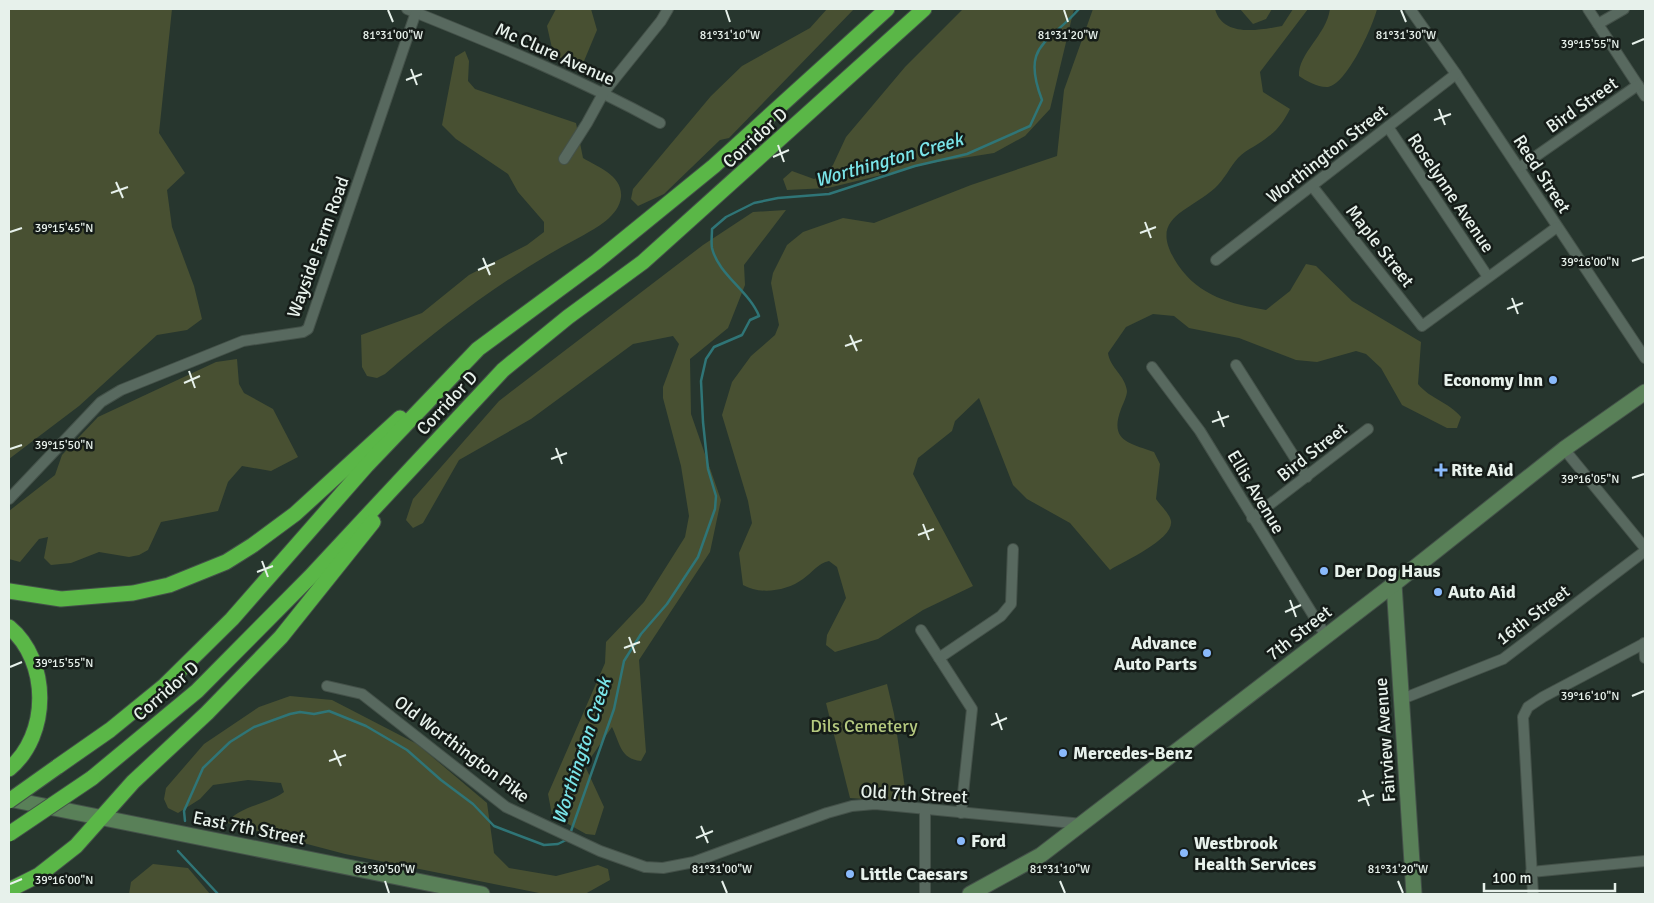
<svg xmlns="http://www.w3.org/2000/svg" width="1654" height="903" viewBox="0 0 1654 903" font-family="Signika,sans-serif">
	<rect width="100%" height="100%" fill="#27362e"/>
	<g fill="#485032">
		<polygon points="9,9 172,9 159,133 185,173 167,190 172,227 194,286 202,319 187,330 157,335 79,406 9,459"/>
		<polygon points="556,9 591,9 597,30 584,61 554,57 547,26"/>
		<polygon points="827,9 854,9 729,138 720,140 664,194 638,206 631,199 633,189 711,96 742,66 810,28"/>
		<polygon points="963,9 1074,9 1050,109 1025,136 994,153 931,163 828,188 787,190 783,179 792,171 814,179 823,176 833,165 846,137 905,67"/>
		<path d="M1093,9h122c8,29 45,21 67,17l11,-17h15l-48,63 3,20 27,17c-5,10 -12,21 -21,27 -10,9 -21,12 -31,22 -8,9 -14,22 -23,30 -30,26 -68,30 -37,77 21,31 53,39 88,45l24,-19 16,-27 10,2 36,35 69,41 -3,42c12,15 31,18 43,33l-4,11h-10l-45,-23 -21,-37 -15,-14 -10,-3 -39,11 -21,-2 -57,-22 -50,-10 -15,-12 -21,-2 -27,13 -18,26c2,15 17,22 19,38 0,5 -4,13 -6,18 -12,32 8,34 33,43l6,12 -4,35c4,6 14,15 15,22 3,18 -46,40 -61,49l-40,-47 -43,-24 -14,-14 -34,-87 -24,23 -3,10 -34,27 -5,16 60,112 -50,24 -45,29 -43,13 -9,-7 1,-10 19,-37 -9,-31 -8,-6c-12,3 -16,11 -26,18 -16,12 -43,16 -60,6l-4,-32 13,-30 -4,-22 -26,-86 10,-33 19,-26 24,-21 4,-10 -8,-42 2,-10 14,-28 16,-13 40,-14 31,5 97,-38 86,-29 7,-66z"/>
		<polygon points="1240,9 1272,9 1266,19 1253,24"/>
		<path d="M1330,9h47c-4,17 -30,75 -49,78 -9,1 -22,-6 -29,-11 -1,-23 27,-40 31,-67z"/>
		<path d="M465,51l4,10 -1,20 7,8 101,34 7,35c15,9 40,18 38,39 -2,19 -25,31 -39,39 -71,37 -136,86 -197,138l-8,4 -10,-2 -5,-9 -1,-32 61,-22 47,-38 58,-30 17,-13v-10l-26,-30 -10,-18 -52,-35 -14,-14 13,-68z"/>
		<path d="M786,210l-42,55 1,20 -17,43 -38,31 1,55 30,86 -11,52 -71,108 7,92 -5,9c-21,-2 -21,-18 -29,-34l-27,39 19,41 -9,28 -9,-1 -34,-19 -4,-21 57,-131 1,-21 38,-40 41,-65 4,-21 -8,-50 -18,-68v-11l16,-43 -6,-8 -40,8 -102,75 -72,41 -36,63 -10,5 -7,-8 7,-21 86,-98 204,-156 50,-33z"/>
		<polygon points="237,359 239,384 244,393 273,409 298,457 271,471 242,466 228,482 218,511 161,522 148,550 139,555 129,557 99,552 71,563 51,565 44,558 48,537 39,539 20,562 9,559 9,511 55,475 62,455 98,417 216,362"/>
		<polygon points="887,684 894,714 907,802 850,798 826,703"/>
		<path d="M290,696l42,4 85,44 70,59 7,50 15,15 47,8 42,-11 10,4 2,11 -25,14h-41l-199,-40 -118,-31c11,-17 40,-18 57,-31l-3,-9 -33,-3 -35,5 -13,14 -22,14 -10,-5 -4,-9 2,-11 38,-44 55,-37z"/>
		<polygon points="153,864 188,868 210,894 129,894 131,882"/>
	</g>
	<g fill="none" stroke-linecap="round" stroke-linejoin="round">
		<g stroke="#2f7577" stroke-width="2.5">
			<polyline points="185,821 184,811 203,768 230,742 254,727 290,714 300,712 314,714 329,711 366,726 407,750 441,780 473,804 494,826 544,845 558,844 568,839"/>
			<path d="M570,834l44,-125 10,-48 17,-27 26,-30 31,-47 17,-48 1,-13 -8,-27 -5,-47 -2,-41 5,-22 8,-12 28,-12 8,-15 9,-4c-10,-25 -41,-42 -47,-68 -1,-5 0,-13 0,-19l14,-12 28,-14 24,-5 51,-4 86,-28 52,-12 63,-28 12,-26c-21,-55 5,-55 37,-91"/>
			<polyline points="178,851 218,894"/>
		</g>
		<g stroke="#445149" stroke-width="12">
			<g id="street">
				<path d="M407,9c87,35 171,69 253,114"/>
				<polyline points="1410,9 1456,74 1645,358"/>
				<polyline points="1588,9 1645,96"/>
				<polyline points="1598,24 1624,9"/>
				<polyline points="1388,127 1488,277"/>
				<polyline points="564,159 587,123 604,92 661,21 668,9"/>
				<polyline points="1519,168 1638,85"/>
				<polyline points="1312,186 1422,326 1557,227"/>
				<polyline points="1216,260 1456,74"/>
				<polyline points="1236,365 1307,477"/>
				<polyline points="1152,367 1200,431 1326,636"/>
				<polyline points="1564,449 1645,548"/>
				<polyline points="9,499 101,402 121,390 243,341 303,332 308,329 416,12"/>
				<polyline points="1252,518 1368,429"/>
				<polyline points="921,630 972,709 961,813"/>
				<polyline points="1644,643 1645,658"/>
				<polyline points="939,658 1001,616 1011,604 1013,549"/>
				<polyline points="327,686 362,694 506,807 600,851 645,867 663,868 694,862 827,813 852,806 875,804 1083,824"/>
				<polyline points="1402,699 1503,659 1645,551"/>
				<polyline points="1531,872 1645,861"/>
				<polyline points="925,894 925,810"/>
				<polyline points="1533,894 1523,717 1528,707 1543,697 1645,643"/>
			</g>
		</g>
		<g stroke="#445149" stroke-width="17">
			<g id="secondary">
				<polyline points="1394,584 1414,894"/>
				<polyline points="9,799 482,894"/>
				<polyline points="970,894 1041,855 1394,584 1564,449 1645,392"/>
			</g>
		</g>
		<g stroke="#445149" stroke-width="17">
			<g id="highway">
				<polyline points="9,591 61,599 133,593 169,585 226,562 253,545 295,514 400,418"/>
				<path d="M9,627c41,34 41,108 0,142"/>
				<polyline points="57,767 110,730 164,686 232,619 367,465 478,349 596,262 714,166 887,9"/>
				<polyline points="92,778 197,691 310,577 503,370 568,317 643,262 924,9"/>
				<polyline points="9,890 39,875 76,846 133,782 207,713 281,637 373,522"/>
			</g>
		</g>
		<use href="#street" stroke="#58695f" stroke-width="10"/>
		<use href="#secondary" stroke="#598058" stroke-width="15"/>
		<use href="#highway" stroke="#5ab747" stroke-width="15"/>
		<g stroke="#445149" stroke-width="17" stroke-linecap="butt">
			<g id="highway-bridge">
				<polyline points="9,801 57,767"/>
				<polyline points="9,834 92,778"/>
			</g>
		</g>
		<use href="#highway-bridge" stroke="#5ab747" stroke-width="15"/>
	</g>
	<path fill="none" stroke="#e7f1eb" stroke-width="2" d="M388,10l5,12M726,10l4,12M1064,10l4,12M1401,10l5,12M1632,44l12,-5M411,69l6,16M406,80l16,-6M1439,109l6,16M1434,120l17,-6M778,145l6,17M773,157l16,-7M116,182l7,16M111,193l17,-6M1145,222l6,16M10,232l12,-4M1140,233l16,-6M483,258l7,17M1632,261l12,-4M478,270l17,-7M1512,298l6,16M1507,309l16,-6M850,335l7,16M845,346l17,-6M189,371l6,17M184,383l16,-7M1218,411l6,16M1212,422l17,-6M556,448l6,16M10,449l12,-4M551,459l16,-6M1632,478l12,-4M923,524l6,16M918,535l16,-6M262,561l6,16M257,572l16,-6M1290,600l6,17M1285,612l16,-7M629,637l6,16M624,648l16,-6M10,667l12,-5M1632,696l12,-5M996,713l6,17M991,725l16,-7M334,750l7,16M329,761l17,-6M1363,790l6,16M1358,801l16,-6M701,826l7,17M696,838l17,-7M385,881l4,12M722,881l5,12M1060,881l5,12M1398,881l5,12M10,884l12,-5"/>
	<g fill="#8abafc" stroke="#151c18" stroke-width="2">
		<circle cx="1553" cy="380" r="5"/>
		<path d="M1438.5 462.5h5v5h5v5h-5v5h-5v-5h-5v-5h5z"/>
		<circle cx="1324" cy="571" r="5"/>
		<circle cx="1438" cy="592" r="5"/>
		<circle cx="1207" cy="653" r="5"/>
		<circle cx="1063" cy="753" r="5"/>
		<circle cx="961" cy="841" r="5"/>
		<circle cx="1184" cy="853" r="5"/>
		<circle cx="850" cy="874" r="5"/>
	</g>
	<g text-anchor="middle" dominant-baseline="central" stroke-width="5" stroke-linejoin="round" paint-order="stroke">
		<g font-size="18" fill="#e7f1eb" stroke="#151c18">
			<text transform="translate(555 54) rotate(24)">Mc Clure Avenue</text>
			<text transform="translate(1582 105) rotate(-35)">Bird Street</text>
			<text transform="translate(755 138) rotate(-42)">Corridor D</text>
			<text transform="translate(1327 154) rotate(-38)">Worthington Street</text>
			<text transform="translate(1542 174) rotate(57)">Reed Street</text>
			<text transform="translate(1451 193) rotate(56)">Roselynne Avenue</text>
			<text transform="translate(1380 246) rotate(52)">Maple Street</text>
			<text transform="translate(318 247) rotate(-70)">Wayside Farm Road</text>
			<text transform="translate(447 403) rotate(-47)">Corridor D</text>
			<text transform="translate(1312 452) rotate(-38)">Bird Street</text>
			<text transform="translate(1256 492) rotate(59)">Ellis Avenue</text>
			<text transform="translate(1533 615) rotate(-37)">16th Street</text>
			<text transform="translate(1299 633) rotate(-38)">7th Street</text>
			<text transform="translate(166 691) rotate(-41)">Corridor D</text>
			<text transform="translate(1385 740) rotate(-94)">Fairview Avenue</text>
			<text transform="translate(462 749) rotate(37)">Old Worthington Pike</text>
			<text transform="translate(914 794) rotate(3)">Old 7th Street</text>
			<text transform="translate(249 828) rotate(11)">East 7th Street</text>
		</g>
		<g font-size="18" font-weight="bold" fill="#e7f1eb" stroke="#151c18" text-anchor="start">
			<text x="1543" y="380" text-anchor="end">Economy Inn</text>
			<text x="1451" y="470">Rite Aid</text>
			<text x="1334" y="571">Der Dog Haus</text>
			<text x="1448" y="592">Auto Aid</text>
			<text x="1197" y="643" text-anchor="end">Advance<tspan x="1197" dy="21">Auto Parts</tspan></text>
			<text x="1073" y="753">Mercedes-Benz</text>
			<text x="971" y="841">Ford</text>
			<text x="1194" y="843">Westbrook<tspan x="1194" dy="21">Health Services</tspan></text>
			<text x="860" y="874">Little Caesars</text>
		</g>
		<g font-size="18" fill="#b5c97f" stroke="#151c18">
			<text x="864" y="726">Dils Cemetery</text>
		</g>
		<g font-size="19" font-style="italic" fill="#7ae5e9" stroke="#151c18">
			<text transform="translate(889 160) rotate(-16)">Worthington Creek</text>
			<text transform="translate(582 751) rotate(-72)">Worthington Creek</text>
		</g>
	</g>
	<g font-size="12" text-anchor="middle" fill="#e7f1eb" stroke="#151c18" stroke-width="5" stroke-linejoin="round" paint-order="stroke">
		<text x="393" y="39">81°31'00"W</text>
		<text x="730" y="39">81°31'10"W</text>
		<text x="1068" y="39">81°31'20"W</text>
		<text x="1406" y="39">81°31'30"W</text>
		<text x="1590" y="48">39°15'55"N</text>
		<text x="64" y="232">39°15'45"N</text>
		<text x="1590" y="266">39°16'00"N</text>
		<text x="64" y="449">39°15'50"N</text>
		<text x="1590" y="483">39°16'05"N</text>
		<text x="64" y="667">39°15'55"N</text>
		<text x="1590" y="700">39°16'10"N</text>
		<text x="385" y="873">81°30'50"W</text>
		<text x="722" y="873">81°31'00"W</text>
		<text x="1060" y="873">81°31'10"W</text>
		<text x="1398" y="873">81°31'20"W</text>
		<text x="64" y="884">39°16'00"N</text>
	</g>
	<rect width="1654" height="903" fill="none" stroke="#e7f1eb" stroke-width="20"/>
	<path d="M1484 883v8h131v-8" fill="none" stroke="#e7f1eb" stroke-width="2.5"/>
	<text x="1492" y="883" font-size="15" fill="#e7f1eb" stroke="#151c18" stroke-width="4" paint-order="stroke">100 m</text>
</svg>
